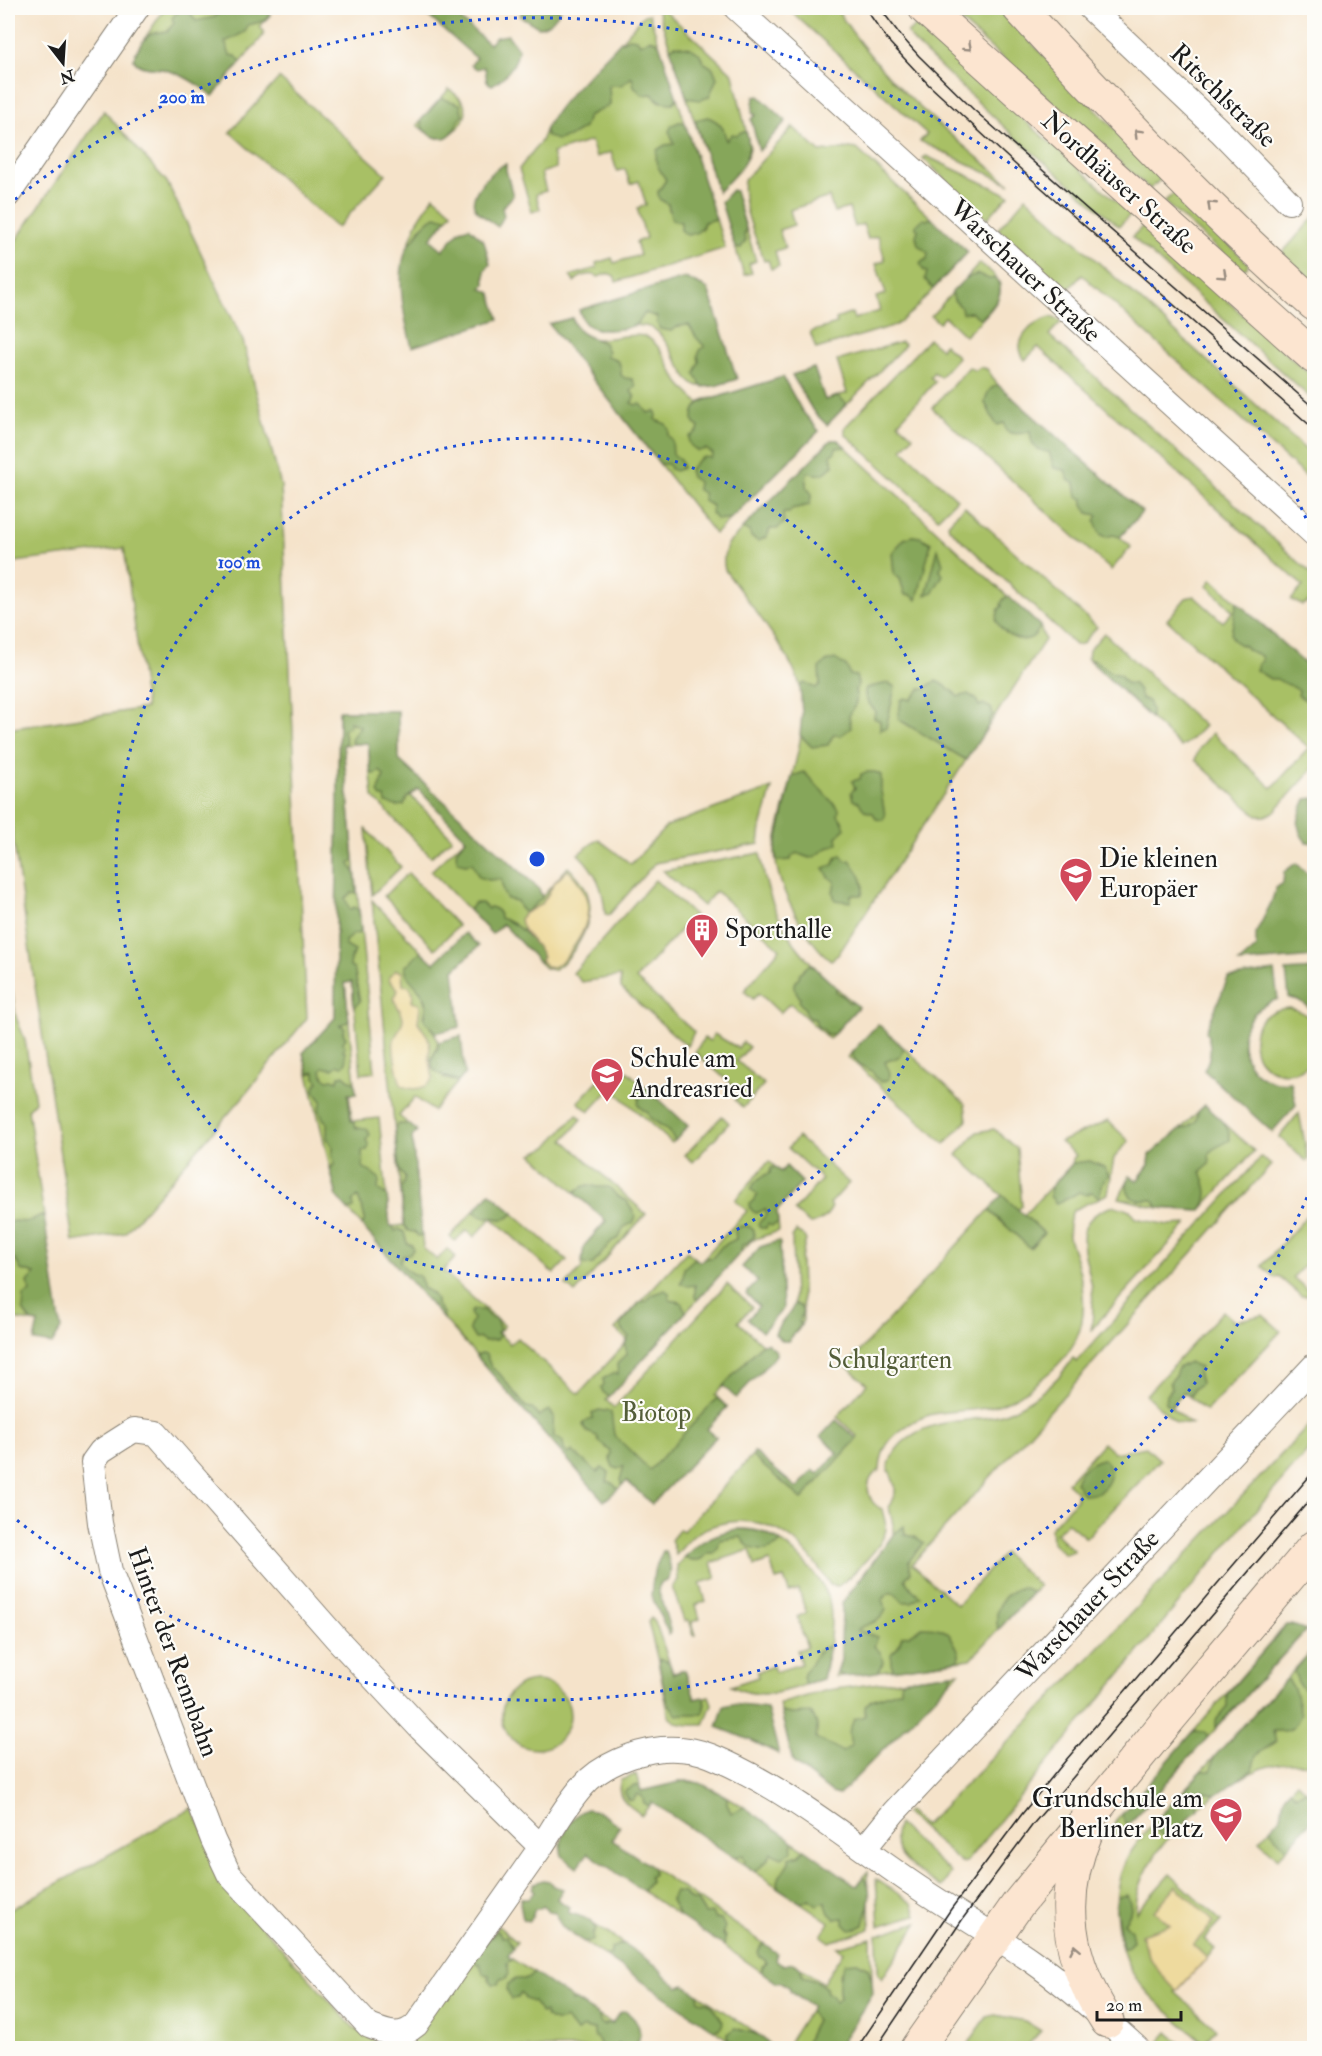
<svg xmlns="http://www.w3.org/2000/svg" width="1322" height="2056" viewBox="0 0 1322 2056" font-family="'IM FELL Double Pica',serif">
	<rect width="100%" height="100%" fill="#fdfcf7"/>
	<filter id="ink" filterUnits="userSpaceOnUse"><feTurbulence type="fractalNoise" baseFrequency=".0167" numOctaves="2"/><feDisplacementMap in="SourceGraphic" scale="12" xChannelSelector="R" yChannelSelector="G"/><feConvolveMatrix kernelMatrix="1 2 1 2 8 2 1 2 1" color-interpolation-filters="sRGB"/></filter>
	<filter id="wash" filterUnits="userSpaceOnUse"><feTurbulence type="fractalNoise" baseFrequency=".008" numOctaves="4" result="noise"/><feDisplacementMap in="SourceGraphic" scale="24" xChannelSelector="R" yChannelSelector="G"/><feGaussianBlur stdDeviation="1.35" result="paint"/><feColorMatrix in="noise" values="0 0 0 0 0 0 0 0 0 0 0 0 0 0 0 0 0 1.4 0 .05"/><feComposite in="paint" operator="in"/></filter>
	<g filter="url(#wash)">
		<rect width="100%" height="100%" fill="#f5e3ca"/>
		<g fill="#a8c065" stroke="#626e40" stroke-width="1.5">
			<path d="M165,8h104l1,7 -11,12 5,4 -1,5 -50,60c-14,-11 -30,-22 -47,-26 -11,-3 -26,0 -32,-10l1,-7z"/>
			<path d="M657,8h5l71,66 17,74c-4,19 -20,31 -32,44z"/>
			<path d="M787,8h49c43,70 110,124 174,176l-90,-43 7,-7z"/>
			<polygon points="946,8 998,8 1162,178 1150,189"/>
			<polygon points="649,14 659,43 651,39 640,44 629,38 620,42 644,15"/>
			<polygon points="918,24 1006,104 1131,214 1119,226 1015,137 915,43 907,33"/>
			<path d="M632,76l28,26 13,1 4,-5 8,25 -6,-1 -5,22 -12,29 4,7 -8,12 10,12 1,7 12,11 21,8 2,-8 12,-3 9,29 -109,34 -1,-5c-5,-5 -10,-4 -16,0 -8,-5 -18,-2 -25,5l-4,-6 27,-8 -1,-5 16,-5 2,5 26,-8 -4,-13 10,-4 -9,-30 9,-3 -7,-24 -9,3 -5,-15 -8,2 -6,-19 -15,5 -5,-16 -39,12 4,15 -15,5 5,18 -10,3 4,15 -8,3 -13,-43 22,-28 4,-10 2,5c20,1 33,1 41,-20l22,-11 -1,-20z"/>
			<polygon points="279,78 386,174 337,228 230,132"/>
			<path d="M449,89c6,5 14,10 16,18 5,13 -15,33 -28,31 -8,-2 -14,-8 -20,-13z"/>
			<polygon points="104,111 167,182 243,341 281,486 307,1018 243,1097 125,1233 73,1242 8,804 8,729 146,708 124,548 8,563 8,252"/>
			<path d="M793,127l27,25 30,-4 7,1 111,103 -56,60 -16,13 -80,24 -6,-17 27,-8 -1,-5 16,-6 2,6 26,-8 -4,-14 10,-3 -10,-30 9,-4 -7,-24 -10,3 -5,-15 -8,3 -6,-19 -15,4 -5,-15 -39,13 4,15 -15,5 6,18 -10,3 4,15 -8,3 -3,-9 -4,1c-8,-23 -24,-57 -20,-81z"/>
			<polygon points="926,156 1009,195 987,219 923,158"/>
			<polygon points="732,190 735,191 756,261 749,264 752,273 744,275 721,202"/>
			<polygon points="1175,192 1248,263 1247,268 1241,270 1164,202"/>
			<polygon points="434,196 452,212 447,219 443,217 421,227 417,235 408,246 417,222"/>
			<polygon points="1026,197 1314,457 1314,484 1082,275 1067,291 998,229"/>
			<polygon points="1314,217 1314,283 1282,253"/>
			<polygon points="1143,226 1314,378 1314,401 1132,237"/>
			<path d="M980,263c6,5 14,10 18,17 11,20 -21,43 -33,56l-20,-19 -6,6 -8,-7z"/>
			<path d="M685,278l23,11 29,90c-52,17 -44,5 -70,-35 -4,-6 -8,-13 -15,-16 -28,-11 -58,21 -73,-18z"/>
			<path d="M1051,317l11,4 -13,14 264,240 1,-1v26l-12,5 -11,-5 12,-14 -265,-239 -13,13c-15,-19 8,-39 26,-43z"/>
			<path d="M572,318c11,38 47,12 72,18 16,5 25,31 33,44 7,9 14,16 22,23l6,-4 10,-1 68,-21 19,34 17,20 -104,103 -166,-210z"/>
			<polygon points="929,339 941,349 944,344 958,357 940,377 934,372 930,377 935,382 898,423 913,436 902,449 957,499 938,518 845,434 845,427"/>
			<polygon points="901,342 905,345 827,425 813,411 792,375 814,368 825,400 847,393 837,361"/>
			<polygon points="969,367 975,371 980,367 987,369 998,385 1142,512 1120,537 1131,547 1111,570 932,408"/>
			<path d="M831,440h7l202,186 5,14 -207,315 -7,5c-14,-9 -26,-29 -34,-43 -11,-19 -21,-42 -22,-65 0,-13 5,-28 8,-40 9,-39 25,-82 18,-122 -7,-34 -55,-90 -76,-120 -2,-8 -1,-18 3,-26z"/>
			<polygon points="964,506 1097,627 1082,644 1075,645 949,528 948,524"/>
			<polygon points="1212,579 1314,672 1314,768 1274,812 1265,816 1257,816 1195,760 1199,749 1212,733 1272,788 1309,748 1167,620 1186,598 1194,596 1223,622 1233,611 1207,586"/>
			<polygon points="1104,633 1204,726 1190,741 1181,747 1088,659 1089,650"/>
			<path d="M339,711h59l1,49 140,129 3,8 26,-30c28,24 27,50 8,80 -7,10 -12,17 -23,23l-8,-2 -42,-44 -11,10 -61,-63 35,-33 -48,-49 -7,7 41,42 -21,19 -58,-60 -5,-54 -25,2 32,327 -14,2 -9,-92 -7,1 11,111h-7l3,27 27,-3 11,109 14,-2 -32,-325 49,51 -15,15c5,22 26,25 18,51 10,19 21,20 7,42l13,19 14,4 -25,29 -18,-14 -16,19 18,15 -5,6 11,111 14,12 10,-11 9,8 -13,14 61,55 -6,7 12,11 7,-6 62,56 49,-53 -13,-12 72,-78 13,11 47,-51 -12,-11 34,-39 12,11 5,-6 16,16 -25,29 2,20 -27,9 -146,160 8,8 113,-124 25,23 -14,15 24,22 -47,51 12,12 -20,22 9,8 -64,67 -25,-23 -23,20 -267,-304 -34,-144 32,-35z"/>
			<path d="M772,788l-11,40 -2,16 -104,19 -46,52 -4,-1c-1,-25 -9,-43 -27,-60l20,-15 33,25 36,-38z"/>
			<polygon points="366,829 401,867 372,895"/>
			<path d="M760,853c11,76 43,106 98,154l-29,32 -39,-36 -10,10 -21,-20 -6,6 -9,-8 36,-42 -64,-58 -13,15 -40,-35z"/>
			<polygon points="408,873 458,926 435,949 384,896"/>
			<polygon points="655,880 694,915 636,979 694,1032 687,1046 621,988 620,976 582,982 573,973"/>
			<path d="M8,964l8,53 9,23 10,61 -7,8 16,107c-7,0 -9,4 -15,5 -8,3 -14,-1 -21,3z"/>
			<path d="M1289,1008c24,5 25,14 25,36 0,7 1,12 -3,17 -13,17 -40,15 -52,-2 -4,-5 -4,-11 -5,-17 -1,-21 15,-33 35,-34z"/>
			<polygon points="878,1024 965,1104 967,1120 945,1144 848,1057"/>
			<polygon points="714,1034 738,1048 743,1042 749,1047 737,1061 764,1084 743,1108 735,1100 741,1093 695,1052 704,1038 710,1041"/>
			<polygon points="616,1061 688,1126 672,1143 611,1088 589,1112 578,1102"/>
			<polygon points="1205,1105 1254,1151 1200,1211 1159,1208 1119,1198 1130,1176 1137,1181 1149,1165 1150,1155 1162,1147"/>
			<polygon points="1299,1113 1308,1159 1306,1161 1279,1137"/>
			<polygon points="577,1114 582,1119 564,1140 646,1214 575,1293 566,1285 582,1268 584,1246 606,1221 532,1154 547,1147"/>
			<polygon points="722,1116 729,1123 693,1162 685,1155"/>
			<path d="M1108,1121l21,20 -15,17 -6,36 -35,16c-9,26 -3,28 4,52 13,47 9,82 -32,114 -17,14 -33,26 -55,31 -35,8 -59,-2 -90,24 -14,11 -19,21 -20,39 -17,8 -15,32 2,39 1,6 4,13 4,19 0,16 -36,49 -48,58l-8,-1c-23,-38 -53,-69 -100,-63 -14,2 -28,6 -39,16 -5,5 -10,11 -15,17l-5,-15 9,-11 3,2 69,-75 50,43 56,-62 -21,-20 30,-33 -21,-18 143,-156 41,38 14,-15 -20,-18 49,-52 -1,-3 4,-5 -16,-13z"/>
			<polygon points="994,1129 1017,1149 1022,1206 1018,1210 957,1155 977,1132"/>
			<path d="M798,1137l51,46 -19,21 2,3c-4,9 -12,16 -22,17l-16,-13 28,-32 -34,-31z"/>
			<path d="M1261,1157l10,8 -359,399 45,41 47,-52 35,33 -68,73 -136,18 6,-17 1,-57 51,-68v-10l-4,-18 6,-14v-7l-5,-14 -2,-1c1,-11 6,-20 14,-28 30,-27 64,-19 100,-29 26,-9 57,-32 71,-56l3,4z"/>
			<polygon points="490,1193 567,1260 554,1274 492,1218 474,1237 467,1230 455,1241 450,1237"/>
			<path d="M1114,1206l16,4 5,8 33,7 19,-1 -96,106c3,-15 2,-28 1,-42 -5,-34 -26,-69 22,-82z"/>
			<polygon points="1314,1208 1314,1271 1306,1264 1293,1277 1314,1296 1301,1296 1278,1276 1275,1278 1262,1266"/>
			<path d="M796,1231l7,4 3,5 -5,19 2,61 -4,9 -11,12h-5l-8,-7c3,-11 15,-17 19,-29l-2,-68z"/>
			<polygon points="8,1258 15,1259 36,1274 23,1310 31,1322 8,1318"/>
			<polygon points="1223,1311 1234,1321 1263,1315 1281,1331 1206,1411 1184,1392 1171,1407 1191,1424 1176,1422 1146,1395"/>
			<polygon points="1314,1420 1314,1444 1233,1537 966,1862 961,1863 905,1813 908,1811 924,1826 1029,1721"/>
			<polygon points="1103,1443 1114,1453 1146,1447 1160,1460 1086,1538 1067,1522 1056,1534 1074,1551 1065,1554 1052,1543 1051,1527 1077,1499 1077,1492 1067,1483"/>
			<path d="M737,1529c11,0 21,0 31,5 20,9 53,42 60,63 7,21 0,61 -5,82 -33,10 -59,24 -92,7l27,-9 -1,-5 16,-6 2,6 26,-8 -4,-14 10,-3 -10,-30 9,-4 -7,-23 -10,2 -5,-14 -8,2 -6,-19 -15,5 -5,-16 -39,13 5,15 -16,5 6,18 -10,4 4,14 -8,3 4,13h-2l-5,-15 -5,1 -12,-34 6,-7 -1,-15c17,-19 35,-31 60,-36z"/>
			<path d="M651,1618l4,3 18,52 12,-3 10,30 14,-4 3,8 -8,21c-13,0 -25,2 -35,-8l-11,-56 -10,-39z"/>
			<polygon points="1286,1625 1292,1625 1306,1630 1117,1837 1110,1830 1116,1821"/>
			<path d="M1314,1648v116c-15,-1 -30,-2 -45,2 -53,16 -135,88 -133,146l34,-38 51,47 -17,18 11,10 -40,43 41,37 -12,14c-24,-22 -55,-43 -72,-71 -17,-29 -21,-77 -8,-107 5,-12 12,-21 20,-31z"/>
			<polygon points="959,1672 839,1795 832,1793 793,1762 779,1704 828,1690"/>
			<circle cx="536" cy="1715" r="34"/>
			<path d="M636,1774l5,17 43,-10h8l21,8 28,16 116,81 11,-15 2,58 -41,13 -8,-6 8,-14 -177,-120 -10,13c-12,-8 -28,-18 -21,-35z"/>
			<polygon points="1297,1782 1314,1797 1314,1817 1278,1858 1259,1841 1281,1816 1284,1796"/>
			<polygon points="192,1808 237,1899 355,2029 373,2039 393,2043 498,1926 517,1942 506,1957 511,1961 512,1959 534,1973 533,1975 625,2032 614,2048 8,2048 8,1911"/>
			<path d="M898,1824l53,49 -10,15c-21,-16 -57,-33 -43,-64z"/>
			<polygon points="653,1868 763,1943 760,1947 766,1963 762,1967 762,1972 724,1946 725,1937 715,1918 705,1914 697,1901 689,1899 671,1900 679,1916 643,1891 650,1882 649,1877 653,1874"/>
			<polygon points="876,1879 912,1903 916,1915 879,1926"/>
			<polygon points="918,1922 882,1979 878,1974 877,1935"/>
			<path d="M593,1924l31,20 -13,7v3l-6,2 -21,-14c8,-1 13,-11 9,-18z"/>
			<path d="M871,1938l1,43 -4,-13 -11,-6 -18,12c1,8 -1,15 1,24l-5,4 -8,-9 -1,-5 -10,-7 -14,-4 -1,-9 22,15 20,-31 -6,-5z"/>
			<path d="M698,1994l61,41 -9,-4 -23,3 1,6 -14,-10 5,-1c-1,-22 -2,-19 -21,-28z"/>
			<path d="M809,2011l7,9c-4,11 -10,17 -11,28h-20z"/>
			<polygon points="995,2015 1025,2021 1041,2031 1025,2048 965,2048 987,2017"/>
			<polygon points="1168,2032 1185,2048 1155,2047"/>
		</g>
		<g fill="#86a65a" stroke="#51613b" stroke-width="1.5">
			<path d="M223,8h46l1,7 -6,6 -16,4 -3,7 -20,10 5,13 6,1 5,7 -28,33c-14,-11 -30,-22 -47,-26 -11,-3 -26,0 -32,-10 1,-9 9,-21 17,-26 4,-2 11,-2 16,-2l7,-9 -2,-5c5,-6 8,-9 16,-8l8,11 19,-4z"/>
			<path d="M419,8h29l41,36 7,-7 12,-2 10,14c0,14 -13,29 -26,36 -10,-4 -3,-11 -8,-18l-7,2 -6,-4 5,-7z"/>
			<path d="M523,8h38c-4,9 -13,19 -23,19l-18,-11z"/>
			<path d="M629,38l8,1 3,5c7,-5 11,-5 19,-1l18,55 -4,5c-10,0 -14,-2 -21,-9l-10,1 -8,-9 -2,-9 -10,8h-13l1,20 -22,11 -4,12 -15,9 -12,3 -10,-4 -2,-5c9,-25 56,-68 75,-89z"/>
			<polygon points="675,45 691,48 700,54 703,62 713,68 717,78 709,97 700,100 687,98 670,48"/>
			<polygon points="759,96 786,121 759,151 751,119 756,115 752,113 754,97"/>
			<path d="M441,98l19,6 3,12c-7,5 -6,12 -12,18 -9,9 -21,2 -28,-5l-2,-9z"/>
			<path d="M708,117c12,5 17,11 18,24l6,-7 5,1 4,-3h5c11,26 -12,43 -28,60l-23,-72z"/>
			<path d="M679,122l6,1 31,96 -12,3c-3,9 -7,12 -17,13l-6,-5v-8l-9,-2 -4,-16 -9,-5 -1,-7 8,-12c-7,-13 -12,-13 -9,-30l8,-5 9,-1 -5,-13 3,-6z"/>
			<path d="M506,164v6l7,26 -11,12 2,8 -6,11c-7,-5 -18,-12 -23,-19 -8,-13 19,-41 31,-44z"/>
			<polygon points="732,190 735,191 746,229 744,236 746,240 741,248 735,248 721,202"/>
			<path d="M436,216l11,3 -17,20 13,11 17,-20 9,-3 15,14 6,23 -5,7v14l-4,3 10,5 8,26 -87,28c-8,-29 -18,-74 -4,-101 2,-4 7,-7 9,-11 6,-8 9,-15 19,-19z"/>
			<polygon points="931,218 968,252 933,289 925,279 927,272 923,270 920,263 927,259 928,253 918,245 916,236 918,230 915,226 923,219 927,220"/>
			<path d="M978,274l11,5 7,-1c11,17 -3,28 -15,41l-10,-7 -9,1 -1,-6 -7,-7 -2,-8 14,-14z"/>
			<path d="M685,278l23,11 29,90 -22,7 -13,1 -7,-13 4,-12 -1,-7 3,-6 4,-2 -9,-10 -7,-12 -10,1 -8,5 -11,-2 -3,-6v-6l-12,-4c-3,4 -4,8 -9,11 -10,7 -42,9 -51,-1 -3,-3 -4,-9 -6,-13z"/>
			<path d="M572,318c5,17 17,18 32,25l4,9 -2,4c11,2 16,7 15,19l4,3 7,1 4,7 -5,5 4,6 -4,6 5,2 5,-1 7,9 7,-2 2,4 -1,5 10,4 3,6 -1,5 4,5 1,14c6,4 9,6 9,14l-6,3 -6,-2 -2,-5h-8l-111,-140z"/>
			<polygon points="814,368 825,400 838,396 847,404 827,425 813,411 792,375"/>
			<path d="M783,377l19,34 17,20 -88,87 -14,2 -6,-7 1,-7 -8,-5 -1,-8 -6,-4 1,-7 -7,-5 -2,-7c8,-8 10,-15 22,-12l2,-4 -7,-5 -8,2c-6,-4 -10,-6 -9,-14l9,-6 1,-4 -5,-3c-4,-16 7,-25 21,-26z"/>
			<path d="M998,385l144,127 -22,25 -7,-2 -7,2 -6,-3 -5,-13 3,-6 -10,-2 -5,-9v-5l-6,-2 -2,-14 -6,-2 -4,-11 -11,-2 -5,-16c-14,-1 -18,-7 -19,-21 -9,3 -15,4 -24,0l-2,-8 -7,2c-6,-7 -7,-14 -12,-22 1,-8 5,-16 13,-18z"/>
			<path d="M831,440h7l8,7 -10,1 -1,4 -4,3 2,10c-10,11 -12,11 -26,7l-1,15 6,7 -3,11 -17,4 -3,4h-6l1,10 -7,6h-7l-3,8 -9,4 -7,-4 -2,-6 -7,-2z"/>
			<polygon points="913,536 920,537 931,543 917,600 911,595 905,595 900,579 894,574 892,553 904,539"/>
			<polygon points="938,549 943,564 940,569 943,575 933,592 926,595"/>
			<path d="M1009,597l31,29c-8,24 -35,13 -44,-6l3,-11 3,-3 -1,-2 3,-6z"/>
			<path d="M1237,602l77,70v38l-4,-11 -5,1 -7,-5 1,-4c-7,-6 -15,-7 -22,-12h-7l-14,-9 2,-6 4,-3 -1,-5 -13,-6 -3,-4 -6,-2 -6,-4 -2,-6z"/>
			<path d="M835,659l12,8 3,8 6,1 2,8 -3,7c4,10 -1,16 -6,25l2,12 -11,8 -6,-2 -6,11 -16,2 -12,-12 2,-21 -2,-28 4,-3 12,5 4,-4 -1,-16 7,-6z"/>
			<polygon points="1088,659 1096,661 1110,672 1120,675 1126,683 1134,684 1139,690 1141,698 1148,701 1151,709 1151,718"/>
			<polygon points="936,681 946,686 949,690 952,690 958,697 968,694 976,699 979,706 983,704 991,708 993,715 989,720 989,725 966,760 898,719 901,700 905,698 911,700 920,689 926,689 929,685"/>
			<path d="M888,683l7,4 -9,41 -6,2v-9l-6,-3 1,-7c-6,-8 -13,-14 -9,-23z"/>
			<path d="M339,711h59l1,49 140,129 3,9 -17,15 -5,-5 -3,-7 -10,-2 -4,-7 -2,-13 -13,1 -9,-3 -7,-14 -7,1 -7,-2c-5,-12 1,-15 8,-23l-48,-50 -11,9 -3,7 -8,1 -10,-3 -1,-6h-4l-3,-4 6,-17 -4,-5 -5,3 -4,-1 -3,-30 -16,1 -1,-5 9,-13 -10,-4 -1,4 -6,4 3,12 -3,3 11,115 -4,4 5,9 2,20h-5l-7,5 5,12 4,-3 5,3 2,23 -7,1 -9,7 1,5 9,5 -4,7 -1,9 4,2c3,11 3,21 6,32l-6,7 -2,-26 -7,1 4,38 -9,4 5,3 -2,5 3,5 -3,4 2,5 -2,3 2,2 1,10 -3,4 -5,-1 -5,4 -10,-2 -2,4 3,6 4,3 4,-1 6,2 1,-5 5,-1 4,4 7,3 1,12h-8l3,27h3v5l3,2h9l4,7 -4,5 3,6 -2,4 -5,1 1,16 16,11 -1,12 9,5 3,31h3l2,5 4,-2 5,3 3,11 5,2 1,5 -4,4 -7,2 -2,6c2,2 4,6 7,8 9,9 15,0 15,18 7,3 15,7 14,16l7,9v6l-81,-93c6,-8 -1,-19 -4,-29l-5,4 1,7 -6,2 -11,-13 -7,-28 5,-6 -3,-7 1,-8 -6,-10v-16l-3,-2 -5,-10 3,-9 -8,-10 1,-6 4,-3 -4,-5v-5l-6,2 -6,-21 32,-35z"/>
			<path d="M804,772l35,37 -1,6 5,7 2,7 -8,8 1,6c-4,3 -10,4 -14,7 -12,10 -12,10 -27,3l-5,3 -1,4 -14,1 -2,-10 17,-75z"/>
			<path d="M868,772h7l6,3v16l4,25 -2,4 -7,-1 -3,-6c-8,-1 -11,-4 -14,-11l-6,-2 -2,-8 4,-4 -3,-7 8,-2 1,-5z"/>
			<path d="M1314,798v45l-8,-1c-13,-15 -7,-27 0,-43z"/>
			<path d="M841,855l5,6 4,-1c8,12 16,20 12,35h-11v7l-16,-2 -2,-8 2,-10 -6,-5 -5,-9 9,-3 3,-7z"/>
			<polygon points="1296,863 1314,880 1314,957 1239,963 1256,948 1256,933 1271,903 1276,888 1283,883 1284,872"/>
			<path d="M474,903h8l6,6 2,-2c6,2 10,4 10,11 16,4 37,24 43,39l-3,6 -37,-39 -11,10 -23,-24z"/>
			<path d="M465,933l14,13 -25,24 6,57 -24,6 -11,-12c-1,-7 3,-13 1,-20 -4,-14 -20,-19 -21,-34l16,-16 13,12z"/>
			<polygon points="810,964 836,987 836,992 843,996 848,1002 854,1003 858,1007 834,1034 826,1034 823,1029 817,1026 815,1019 810,1018 806,1013 805,1009 799,1002 800,998 794,988 794,983 799,978 800,973"/>
			<polygon points="1314,969 1314,1011 1298,1000 1289,998 1286,971"/>
			<path d="M1274,971l4,28c-55,17 -41,90 13,83l5,23 -24,27 -68,-62c8,-14 8,-24 2,-39l22,-53z"/>
			<path d="M878,1024l26,24 -3,8 -16,6 5,11 -1,6 -8,3 -5,-4 -4,-7c-7,-2 -18,-10 -21,-18z"/>
			<path d="M461,1036l4,38 -7,8c-10,-6 -33,-8 -25,-26 3,-5 6,-7 5,-14z"/>
			<path d="M646,1087l42,39 -13,15c-6,-12 -15,-16 -25,-23l-3,-7 -4,-1 -5,-5 2,-12z"/>
			<path d="M1205,1105c10,10 25,19 25,35 -7,5 -15,6 -21,13l1,11 -9,8c6,14 10,26 -1,39l-41,-3 -6,-8c-4,0 -10,1 -15,0 -11,-2 -14,-15 -8,-24l7,5 12,-16 1,-10 29,-25 9,-3 8,-6 2,-9z"/>
			<polygon points="399,1124 409,1124 417,1131 412,1137 422,1236 418,1236 415,1232 408,1231 404,1225 401,1190 405,1178 399,1170 395,1127"/>
			<polygon points="1090,1161 1104,1167 1109,1175 1103,1182 1099,1197 1092,1192 1086,1195 1079,1192 1067,1199 1056,1203 1050,1196 1051,1187 1073,1163"/>
			<path d="M786,1166l16,16 -25,29 1,12 -7,3 -3,-2 -2,4h-6l-2,-4 9,-10 -2,-5 -8,4c-5,-1 -7,-4 -7,-9l8,-9 -7,-6c4,-9 10,-13 19,-16l1,-5 4,-1 6,5z"/>
			<path d="M591,1185l6,2h12l8,9 10,5c2,7 7,9 9,16l-3,6 -9,4 -5,11 -7,3 -19,23 -7,1 -4,-3 2,-16 22,-25 -32,-29 10,-6z"/>
			<path d="M490,1193l24,20c-8,8 -13,7 -23,4 -5,1 -14,-2 -17,-6z"/>
			<polygon points="1002,1195 1044,1233 1030,1248 989,1210"/>
			<polygon points="39,1216 44,1216 61,1329 52,1344 34,1341 38,1323 31,1322 23,1310 24,1296 30,1292 28,1282 35,1274 21,1270 15,1259 8,1258 8,1224 13,1221 28,1222"/>
			<polygon points="741,1226 748,1226 754,1230 754,1237 745,1244 742,1245 741,1252 698,1299 695,1298 695,1285 688,1286 680,1283 683,1279 684,1268 695,1258 700,1262 704,1259 713,1257 722,1246 736,1239 735,1230"/>
			<polygon points="778,1241 780,1243 783,1309 762,1332 748,1319 759,1306 746,1294 758,1281 742,1267 760,1247"/>
			<polygon points="665,1290 669,1293 670,1300 681,1302 686,1312 609,1397 603,1392 601,1387 604,1385 603,1379 613,1373 618,1374 617,1364 627,1354 625,1344 629,1337 622,1329 621,1324 640,1302 647,1301 652,1295"/>
			<path d="M794,1305l6,1 3,5 -4,11 2,3 -13,16h-5l-8,-7c3,-11 15,-17 19,-29z"/>
			<polygon points="473,1310 483,1310 491,1318 496,1319 500,1330 497,1333 500,1335 496,1340 484,1341 480,1338 475,1339 469,1329 473,1319 470,1313"/>
			<polygon points="767,1343 776,1351 776,1355 736,1398 723,1386 762,1344"/>
			<path d="M481,1353l5,1 5,13 8,6 27,34 6,1 6,8 11,-6 5,6c-2,8 0,13 0,22h4l5,3 1,9 5,4 3,-3 25,21 5,-4 7,5 -2,9h4l7,7 -14,12 -128,-145z"/>
			<polygon points="1189,1362 1200,1368 1198,1372 1201,1383 1194,1389 1190,1397 1184,1392 1171,1407 1165,1403 1166,1395 1172,1388 1170,1382 1175,1376 1178,1368"/>
			<polygon points="717,1398 727,1407 707,1429 716,1437 652,1504 627,1481 622,1485 620,1480 624,1466 618,1469 613,1467 610,1459 611,1452 599,1441 597,1436 587,1432 583,1425 585,1421 593,1418 592,1413 599,1410 611,1412 614,1435 650,1470"/>
			<polygon points="836,1420 857,1439 802,1499 752,1456 754,1452 797,1488 813,1470 818,1474 838,1453 821,1436"/>
			<path d="M1103,1459c18,14 0,40 -20,35l-8,-12c4,-12 16,-21 28,-23z"/>
			<path d="M904,1526l1,9 10,2 9,6 -15,18 2,11 -6,7 7,10 8,7 -8,6h-9l-8,-9h-6l-7,7 4,9c-5,15 -18,13 -29,21l21,7 -4,9 7,7 2,10 -6,9 -32,4 -8,-3 4,-13 1,-57 51,-68z"/>
			<path d="M737,1529c17,0 29,3 44,13 -11,12 -33,11 -40,-5l-21,3 -2,8 -4,5h-6c-7,9 -14,9 -23,4 13,-16 32,-24 52,-28z"/>
			<path d="M663,1551h3c3,11 8,20 1,30l-6,2 -3,6 13,44 -2,2 -18,-40 3,-24z"/>
			<path d="M1022,1587l11,5 -35,38c-5,-21 4,-37 24,-43z"/>
			<polygon points="1286,1625 1292,1625 1306,1630 1216,1728 1216,1720 1227,1707 1227,1694"/>
			<path d="M922,1627c14,0 26,1 32,15 4,8 6,10 5,18l-66,10 -2,-16 7,-7 4,-11 7,-1z"/>
			<path d="M829,1646l-6,33 -18,5c-5,-11 2,-13 7,-22 5,-8 6,-13 17,-16z"/>
			<polygon points="1314,1648 1314,1688 1304,1689 1298,1682 1294,1671"/>
			<path d="M662,1659l7,3 4,12 12,-4 10,29 9,-2 1,7 -2,9c-10,2 -17,0 -26,2 -14,-15 -14,-35 -19,-55z"/>
			<path d="M953,1673l-4,9 -110,113 -7,-2 -39,-31 -12,-50 10,2 20,-1c7,9 7,14 5,25 9,6 18,7 26,14l9,-6 -2,-14 5,-13 11,-3v-10l6,-6 30,-10v-10z"/>
			<path d="M1287,1678l7,10 7,27c-8,15 -11,17 -28,16l3,11 -20,13 -4,15 -36,25 -15,-5 -5,9 2,10 -30,30 -18,-12 52,-56h9l3,-14z"/>
			<polygon points="732,1704 767,1708 779,1754 750,1740 717,1727 724,1706"/>
			<polygon points="1194,1731 1204,1732 1208,1737 1128,1825 1123,1819 1122,1814"/>
			<polygon points="684,1781 700,1783 727,1797 727,1803 731,1813 744,1807 793,1841 792,1851 782,1858 771,1853 769,1859 755,1872 744,1864 745,1860 743,1855 733,1857 652,1802 649,1806 644,1803 642,1796 637,1794 633,1800 629,1800 624,1792 633,1786 639,1785 641,1791"/>
			<polygon points="1290,1789 1296,1796 1306,1790 1314,1797 1314,1817 1287,1848 1275,1836 1270,1828 1281,1816 1284,1796"/>
			<path d="M587,1809l10,2 23,15 -8,14 41,28v6l-4,3 1,5 -7,9 -55,-38 -11,15 -15,-12c-5,-17 8,-41 25,-47z"/>
			<path d="M805,1849l52,37 7,-9c11,14 3,33 0,48l-6,3 -9,1 -5,-5v-6l-9,1 -6,-6 -4,-11 -8,3 -8,-6 -8,4 -23,-15 -1,-7 12,-19v-4l10,-3z"/>
			<path d="M543,1880l6,1 4,5 10,3 -6,10 13,9 -2,1 1,4c11,3 23,5 27,18l-3,2v7l-9,2c-12,-8 -26,-14 -28,-29l-8,-1 -5,-6 -4,3h-4l-3,8 -4,4 -5,-2 -3,-15 1,-6h7l6,-6 -2,-3 2,-6z"/>
			<polygon points="675,1892 684,1893 689,1899 697,1901 705,1914 712,1913 715,1918 721,1919 725,1927 722,1934 725,1937 724,1946 679,1916 671,1900"/>
			<path d="M1127,1895c6,12 5,18 -3,27l7,8 2,11 -6,7h-4l-7,-38 1,-13z"/>
			<polygon points="496,1931 500,1933 502,1937 507,1936 513,1949 508,1956 512,1959 507,1963 509,1973 506,1978 500,1979 498,1984 493,1984 489,1979 489,1975 483,1974 480,1964 475,1963 473,1957"/>
			<path d="M763,1943l14,10 -2,7 9,5 9,-2 8,5 1,9 14,4 10,7 1,5 4,2 4,7 5,-5c-3,-12 -1,-23 5,-34l12,-1 11,6 4,13 1,12 -35,55h-33c1,-11 7,-17 11,-28l-7,-9 3,-5 -22,-14 -1,-5 -8,-5 -4,1 -15,-11v-5l4,-4 -1,-3 -5,-3 -2,-5z"/>
			<path d="M621,1944h3l33,22 10,12 12,9 6,-2 13,9 1,7c3,1 6,0 9,2 8,3 9,12 15,19 -1,6 -3,7 -9,8l-109,-74 6,-2v-6z"/>
			<path d="M534,1973l35,24 2,5 5,-1 23,15 1,6 3,3 6,-2 3,1 7,-11 6,-2c15,10 19,22 10,37h-8l-9,-5 -3,5h-14l-2,-7 -5,-5v-7h-6l-5,-2 -7,5 -10,-13c-9,4 -12,3 -20,-3l-1,-4 -4,1 -8,-11 -8,-3 -4,-6 -3,5 -7,1 -4,-9 1,-6 8,-5h11z"/>
			<path d="M735,2028c12,6 31,3 35,20h-29l-13,-8 -1,-6z"/>
		</g>
		<g fill="#eeda9e" stroke="#857b5d" stroke-width="1.5">
			<path d="M568,870c23,22 26,47 8,73 -7,10 -12,19 -23,24l-7,-1 -5,-6 2,-3c-5,-14 -22,-23 -23,-38l5,-6 17,-9 13,-22z"/>
			<path d="M396,970l6,2 1,13 6,1 4,7 -1,9 7,2 1,3 -2,15 10,15 2,10 -1,12 4,19c-5,11 -20,13 -31,8 -4,-7 -10,-38 -8,-46 2,-7 9,-13 9,-22 -1,-7 -8,-14 -10,-21l4,-4 1,-4 -8,-8 -1,-4z"/>
			<path d="M1176,1886l38,36 -21,23 14,13 -30,33c-18,-17 -30,-33 -36,-57l29,-9 -16,-14z"/>
		</g>
	</g>
	<g filter="url(#ink)">
		<g fill="none" stroke-linecap="round" stroke-linejoin="round">
			<g stroke="#888073" stroke-width="26">
				<g id="street">
					<polyline points="736,8 1314,534"/>
					<polyline points="1090,8 1220,131 1289,202"/>
					<polyline points="8,195 137,8"/>
					<path d="M541,1847l-120,-118 -85,-91 -180,-205 -22,-3 -33,21 -8,11 7,61 10,48 103,269 16,34 140,152c18,7 31,13 47,-1l120,-171 5,-7c13,-20 25,-42 41,-60 18,-22 53,-35 80,-38 16,-1 35,1 49,7 75,31 143,89 211,134 36,24 74,46 110,71 37,26 72,57 105,87"/>
					<polyline points="864,1849 894,1812 1314,1366"/>
				</g>
			</g>
			<g stroke="#888073" stroke-width="35">
				<g id="secondary">
					<polyline points="925,8 1314,357"/>
					<path d="M1019,8c93,102 192,204 295,296"/>
					<path d="M1086,1833c-29,67 -18,128 21,188"/>
					<polyline points="917,2048 1018,1904 1168,1720 1314,1547"/>
				</g>
			</g>
			<use href="#street" stroke="#fff" stroke-width="24"/>
			<use href="#secondary" stroke="#fce5d0" stroke-width="33"/>
			<g stroke="#1c1c1c" stroke-width="1.5">
				<polyline points="865,8 889,42 929,85 1017,166 1314,429"/>
				<polyline points="880,8 901,36 919,56 974,110 1314,408"/>
				<polyline points="857,2048 951,1909 1022,1814 1066,1760 1314,1471"/>
				<polyline points="876,2048 964,1917 1034,1823 1314,1495"/>
			</g>
		</g>
		<defs><path id="oneway-chevron" d="M-2-3.5L2.5 0L-2 3.5" fill="none" stroke-width="1.6" stroke-linecap="round" stroke-linejoin="round" transform="scale(1.5)"/></defs>
		<g stroke="#978b7f">
			<use href="#oneway-chevron" transform="translate(968 47) rotate(42)"/>
			<use href="#oneway-chevron" transform="translate(1138 133) rotate(-135)"/>
			<use href="#oneway-chevron" transform="translate(1211 205) rotate(-136)"/>
			<use href="#oneway-chevron" transform="translate(1223 275) rotate(42)"/>
			<use href="#oneway-chevron" transform="translate(1075 1949) rotate(-102)"/>
		</g>
	</g>
	<g fill="none" stroke="#1d4ed8" stroke-width="3" stroke-dasharray="3 6">
		<circle cx="537" cy="859" r="421"/>
		<path d="M1314 1181A841 841 0 0 1 8 1513M8 205A841 841 0 0 1 1314 537"/>
	</g>
	<defs>
		<g id="school-pin" transform="scale(1.725)"><path d="M0 17L-7.5 6A9.5 9.5 0 1 1 7.5 6Z" fill="#d1495b" stroke="#fdfcf7"/><path d="M0-5L7-2L0 1L-7-2ZM-4 1L0 2.5L4 1V4Q0 6-4 4Z" fill="#fff"/></g>
		<g id="building-pin" transform="scale(1.725)"><path d="M0 17L-7.5 6A9.5 9.5 0 1 1 7.5 6Z" fill="#d1495b" stroke="#fdfcf7"/><path d="M-4-6H4V6H1V3H-1V6H-4ZM-2.5-4.3h1.7v1.8h-1.7ZM.8-4.3h1.7v1.8H.8ZM-2.5-1h1.7V.8h-1.7ZM.8-1h1.7V.8H.8Z" fill="#fff"/></g>
	</defs>
	<g fill-rule="evenodd">
		<use href="#school-pin" x="1076" y="874"/>
		<use href="#building-pin" x="702" y="930"/>
		<use href="#school-pin" x="607" y="1074"/>
		<use href="#school-pin" x="1226" y="1814"/>
	</g>
	<g text-anchor="middle" dominant-baseline="central" stroke-width="4.5" stroke-linejoin="round" paint-order="stroke">
		<g font-size="26" fill="#1c1c1c" stroke="#fdfcf7">
			<text transform="translate(1223 96) rotate(44)">Ritschlstraße</text>
			<text transform="translate(1119 183) rotate(42)">Nordhäuser Straße</text>
			<text transform="translate(1025 271) rotate(43)">Warschauer Straße</text>
			<text transform="translate(1088 1606) rotate(-47)">Warschauer Straße</text>
			<text transform="translate(173 1652) rotate(70)">Hinter der Rennbahn</text>
		</g>
		<g font-size="26" fill="#1c1c1c" stroke="#fdfcf7" text-anchor="start">
			<text x="1099" y="859">Die kleinen<tspan x="1099" dy="30">Europäer</tspan></text>
			<text x="725" y="930">Sporthalle</text>
			<text x="630" y="1059">Schule am<tspan x="630" dy="30">Andreasried</tspan></text>
			<text x="1203" y="1799" text-anchor="end">Grundschule am<tspan x="1203" dy="30">Berliner Platz</tspan></text>
		</g>
		<g font-size="26" fill="#545e39" stroke="#fdfcf7">
			<text x="890" y="1360">Schulgarten</text>
			<text x="656" y="1413">Biotop</text>
		</g>
	</g>
	<circle cx="537" cy="859" r="9" fill="#1d4ed8" stroke="#fdfcf7" stroke-width="3"/>
	<g font-size="18" text-anchor="middle" font-weight="bold" fill="#1d4ed8" stroke="#fdfcf7" stroke-width="4.5" stroke-linejoin="round" paint-order="stroke">
		<text x="182" y="103">200 m</text>
		<text x="239" y="568">100 m</text>
	</g>
	<rect width="1322" height="2056" fill="none" stroke="#fdfcf7" stroke-width="30"/>
	<g transform="translate(63 63) rotate(163)" stroke="#fdfcf7" stroke-width="4.5" paint-order="stroke">
	<path d="M0-4.5L10 22L0 15L-10 22Z" fill="#1c1c1c"/>
	<text y="-9" font-size="16" font-weight="bold" text-anchor="middle" fill="#1c1c1c">N</text>
	</g>
	<path d="M1097 2011v9h84v-9" fill="none" stroke="#1c1c1c" stroke-width="3"/>
	<text x="1106" y="2011" font-size="18" fill="#1c1c1c" stroke="#fdfcf7" stroke-width="4.5" paint-order="stroke">20 m</text>
</svg>
